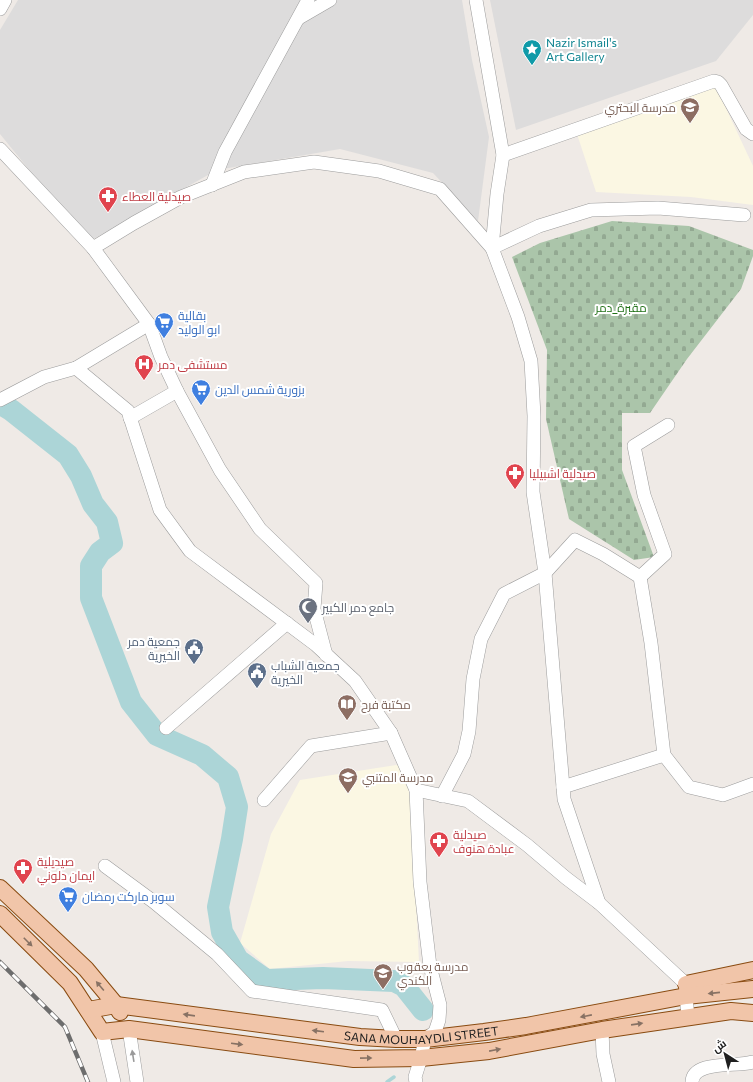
<svg xmlns="http://www.w3.org/2000/svg" width="753" height="1082" viewBox="0 0 753 1082" font-family="Commissioner,Cairo,sans-serif">
	<defs>
		<pattern id="cemetery-stones" width="16" height="16" patternUnits="userSpaceOnUse"><rect width="16" height="16" fill="#abc5aa"/><path d="M2 7V4a2 2 0 0 1 4 0v3zM10 15v-3a2 2 0 0 1 4 0v3z" fill="#93a992"/></pattern>
	</defs>
	<rect width="100%" height="100%" fill="#efeae6"/>
	<g fill="#dddcdc">
		<polygon points="18,0 462,0 472,60 489,137 478,221 433,173 340,149 217,170 88,242 0,134 0,30"/>
		<polygon points="490,0 753,0 753,15 716,61 516,130"/>
	</g>
	<g fill="#fbf7e3">
		<polygon points="716,87 753,166 753,205 691,197 596,192 577,134"/>
		<polygon points="409,763 419,962 348,961 270,969 240,943 271,834 300,780"/>
	</g>
	<polygon fill="url(#cemetery-stones)" points="612,221 689,226 753,250 753,256 741,289 687,359 650,413 622,413 622,470 654,557 634,560 569,519 546,419 547,350 512,257 540,243"/>
	<g fill="none" stroke-linecap="round" stroke-linejoin="round">
		<polyline stroke="#acd5d7" stroke-width="3.5" points="387,1082 394,1077"/>
		<polyline stroke="#acd5d7" stroke-width="22" points="6,407 11,410 68,455 81,476 93,504 107,522 112,543 100,552 91,566 91,598 131,702 157,735 202,755 228,777 237,807 232,839 218,907 222,932 238,960 266,980 323,978 394,981 404,986 423,1010"/>
		<g stroke="#9c9c9c" stroke-width="14">
			<g id="minor">
				<polyline points="476,0 503,155 497,194 492,248 518,317 531,361 534,416 533,492 545,573 564,799 599,903"/>
				<polyline points="0,9 5,0"/>
				<polyline points="299,18 330,0"/>
				<polyline points="0,149 93,248"/>
				<polyline points="503,155 714,81 718,82 721,85 746,129 753,134"/>
				<polyline points="212,185 225,152 308,0"/>
				<polyline points="76,368 128,411 160,510 190,551 316,645 355,681 391,733 416,790 420,882 430,966 440,1005 439,1020 435,1032 425,1039 421,1058 415,1077 416,1082"/>
				<polyline points="0,400 44,377 76,368 149,324"/>
				<polyline points="130,418 177,391"/>
				<polyline points="640,577 651,643 664,755"/>
				<polyline points="326,655 314,609 316,583 260,529 220,470 177,391 161,357 149,324 93,248 134,223 181,197 244,172 314,162 379,171 440,189 492,248 539,226 591,210 658,208 744,215"/>
				<polyline points="166,728 287,623"/>
				<polyline points="563,787 664,755 689,787 723,795 753,784"/>
				<polyline points="416,790 468,801 527,845 566,878 599,903 686,984 686,996 688,1017"/>
				<polyline points="442,796 464,754 469,731 473,679 481,639 504,594 545,573 575,540 603,554 640,577 665,554 644,495 634,446 668,425"/>
				<polyline points="264,800 311,746 391,733"/>
				<polyline points="105,866 154,902 217,954 252,991 382,1010 396,1039"/>
				<polyline points="129,1029 137,1082"/>
				<polyline points="602,1030 603,1054 609,1082"/>
				<polyline points="102,1032 114,1082"/>
				<path d="M692,1082c1,-22 45,-15 61,-20"/>
			</g>
		</g>
		<g stroke="#894b11" stroke-width="18">
			<g id="major">
				<polyline points="0,888 86,969 116,1005 120,1012"/>
				<polyline points="0,914 70,983 102,1032 129,1029 354,1059 421,1058 489,1051 602,1030 731,1011 753,1013"/>
				<polyline points="686,984 753,970"/>
				<path id="s1" d="M88,1010l28,-5 244,32 36,2h29l59,-7 42,-6 160,-30 67,-7"/>
			</g>
		</g>
		<use href="#minor" stroke="#fff" stroke-width="13"/>
		<use href="#major" stroke="#f1c5a9" stroke-width="16"/>
		<g stroke="#6d6d6d" stroke-width="4.5">
			<polyline id="rail" points="0,962 65,1027 88,1082"/>
		</g>
		<use href="#rail" stroke="#fff" stroke-width="3" stroke-dasharray="9" stroke-linecap="butt"/>
	</g>
	<defs><path id="oneway-solid" d="M-6-.8H1V-3.2L6.5 0L1 3.2V.8H-6Z"/></defs>
	<g fill="#887264">
		<use href="#oneway-solid" transform="translate(28 942) rotate(45)"/>
		<use href="#oneway-solid" transform="translate(100 986) rotate(-130)"/>
		<use href="#oneway-solid" transform="translate(714 993) rotate(174)"/>
		<use href="#oneway-solid" transform="translate(189 1015) rotate(-172)"/>
		<use href="#oneway-solid" transform="translate(586 1016) rotate(169)"/>
		<use href="#oneway-solid" transform="translate(637 1024) rotate(-8)"/>
		<use href="#oneway-solid" transform="translate(318 1031) rotate(-173)"/>
		<use href="#oneway-solid" transform="translate(237 1044) rotate(7)"/>
		<use href="#oneway-solid" transform="translate(495 1050) rotate(-11)"/>
		<use href="#oneway-solid" transform="translate(366 1058) rotate(-1)"/>
	</g>
	<use fill="#9a9a9a" href="#oneway-solid" transform="translate(133 1056) rotate(-99)"/>
	<defs>
		<g id="sight-pin" transform="scale(1)"><path d="M0 17L-7.5 6A9.5 9.5 0 1 1 7.5 6Z" fill="#0f9aa8" stroke="#fff"/><path d="M0-6L1.8-2.2L6-1.7L2.9 1.2L3.7 5.4L0 3.3L-3.7 5.4L-2.9 1.2L-6-1.7L-1.8-2.2Z" fill="#fff"/></g>
		<g id="school-pin" transform="scale(1)"><path d="M0 17L-7.5 6A9.5 9.5 0 1 1 7.5 6Z" fill="#8d6e63" stroke="#fff"/><path d="M0-5L7-2L0 1L-7-2ZM-4 1L0 2.5L4 1V4Q0 6-4 4Z" fill="#fff"/></g>
		<g id="pharmacy-pin" transform="scale(1)"><path d="M0 17L-7.5 6A9.5 9.5 0 1 1 7.5 6Z" fill="#e0444e" stroke="#fff"/><path d="M-2-6h4v4h4v4h-4v4h-4v-4h-4v-4h4Z" fill="#fff"/></g>
		<g id="supermarket-pin" transform="scale(1)"><path d="M0 17L-7.5 6A9.5 9.5 0 1 1 7.5 6Z" fill="#3f7fe0" stroke="#fff"/><path d="M-6-5.5h2.5l.6 2H6L4.5 2H-2.5L-4.4-4H-6ZM-1.5 3.2a1.3 1.3 0 1 0 .1 0ZM3 3.2a1.3 1.3 0 1 0 .1 0Z" fill="#fff"/></g>
		<g id="hospital-pin" transform="scale(1)"><path d="M0 17L-7.5 6A9.5 9.5 0 1 1 7.5 6Z" fill="#e0444e" stroke="#fff"/><path d="M-5-5h3v3.5h4V-5h3V5h-3V1.5h-4V5h-3Z" fill="#fff"/></g>
		<g id="mosque-pin" transform="scale(1)"><path d="M0 17L-7.5 6A9.5 9.5 0 1 1 7.5 6Z" fill="#6b7280" stroke="#fff"/><path d="M3.5-4.9A6 6 0 1 0 3.5 4.9A5 5 0 1 1 3.5-4.9Z" fill="#fff"/></g>
		<g id="civic-pin" transform="scale(1)"><path d="M0 17L-7.5 6A9.5 9.5 0 1 1 7.5 6Z" fill="#5c6f8a" stroke="#fff"/><path d="M-.6-6.5H3V-4.5H.6V-3L4-1V1h2V6H-6V1h2V-1L-.6-3ZM-1.2 2.5V6h2.4V2.5Z" fill="#fff"/></g>
		<g id="library-pin" transform="scale(1)"><path d="M0 17L-7.5 6A9.5 9.5 0 1 1 7.5 6Z" fill="#8d6e63" stroke="#fff"/><path d="M-6-4Q-3-5.5-.7-3.5V5Q-3 3-6 4ZM6-4Q3-5.5 .7-3.5V5Q3 3 6 4Z" fill="#fff"/></g>
	</defs>
	<g fill-rule="evenodd">
		<use href="#sight-pin" x="532" y="49"/>
		<use href="#school-pin" x="690" y="107"/>
		<use href="#pharmacy-pin" x="108" y="196"/>
		<use href="#supermarket-pin" x="164" y="322"/>
		<use href="#hospital-pin" x="144" y="364"/>
		<use href="#supermarket-pin" x="201" y="389"/>
		<use href="#pharmacy-pin" x="515" y="473"/>
		<use href="#mosque-pin" x="308" y="607"/>
		<use href="#civic-pin" x="194" y="648"/>
		<use href="#civic-pin" x="257" y="672"/>
		<use href="#library-pin" x="347" y="704"/>
		<use href="#school-pin" x="348" y="777"/>
		<use href="#pharmacy-pin" x="439" y="841"/>
		<use href="#pharmacy-pin" x="23" y="868"/>
		<use href="#supermarket-pin" x="68" y="896"/>
		<use href="#school-pin" x="383" y="973"/>
	</g>
	<g text-anchor="middle" dominant-baseline="central" stroke-width="4" stroke-linejoin="round" paint-order="stroke">
		<g font-size="12" fill="#0d838f" stroke="#fff" text-anchor="start">
			<text x="546" y="42">Nazir Ismail's<tspan x="546" dy="14">Art Gallery</tspan></text>
		</g>
		<g font-size="12" fill="#785e54" stroke="#fff" text-anchor="start">
			<text x="676" y="107" text-anchor="end">مدرسة البحتري</text>
			<text x="361" y="704">مكتبة فرح</text>
			<text x="362" y="777">مدرسة المتنبي</text>
			<text x="397" y="966">مدرسة يعقوب<tspan x="397" dy="14">الكندي</tspan></text>
		</g>
		<g font-size="12" fill="#be3a42" stroke="#fff" text-anchor="start">
			<text x="122" y="196">صيدلية العطاء</text>
			<text x="158" y="364">مستشفى دمر</text>
			<text x="529" y="473">صيدلية اشبيليا</text>
			<text x="453" y="834">صيدلية<tspan x="453" dy="14">عبادة هنوف</tspan></text>
			<text x="37" y="861">صيديلية<tspan x="37" dy="14">ايمان دلوني</tspan></text>
		</g>
		<g font-size="12" fill="#217218" stroke="#fff">
			<text x="621" y="307">مقبرة_دمر</text>
		</g>
		<g font-size="12" fill="#366cbe" stroke="#fff" text-anchor="start">
			<text x="178" y="315">بقالية<tspan x="178" dy="14">ابو الوليد</tspan></text>
			<text x="215" y="389">بزورية شمس الدين</text>
			<text x="82" y="896">سوبر ماركت رمضان</text>
		</g>
		<g font-size="12" fill="#5b616d" stroke="#fff" text-anchor="start">
			<text x="322" y="607">جامع دمر الكبير</text>
		</g>
		<g font-size="12" fill="#4e5e75" stroke="#fff" text-anchor="end">
			<text x="180" y="641">جمعية دمر<tspan x="180" dy="14">الخيرية</tspan></text>
			<text x="271" y="665" text-anchor="start">جمعية الشباب<tspan x="271" dy="14">الخيرية</tspan></text>
		</g>
		<g font-size="12" fill="#1f1f1f" stroke="#fff">
			<text stroke="none"><textPath href="#s1" startOffset="336">SANA MOUHAYDLI STREET</textPath></text>
		</g>
	</g>
	<g transform="translate(725 1054) rotate(324)" stroke="#ffffff" stroke-width="3" paint-order="stroke">
	<path d="M0-3L7 15L0 10L-7 15Z" fill="#1f1f1f"/>
	<text y="-6" font-size="11" font-weight="bold" text-anchor="middle" fill="#1f1f1f">ش</text>
	</g>
</svg>
